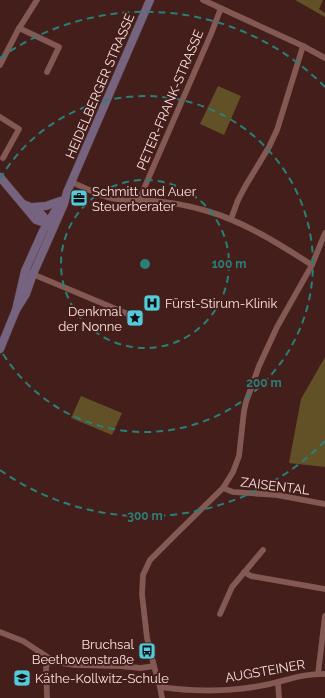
<svg xmlns="http://www.w3.org/2000/svg" width="325" height="698" viewBox="0 0 325 698" font-family="Raleway,sans-serif">
	<rect width="100%" height="100%" fill="#441e1b"/>
	<g fill="#625027">
		<polygon points="295,0 323,0 319,9 325,13 325,17"/>
		<polygon points="218,86 241,96 224,135 200,124"/>
		<polygon points="325,357 325,467 289,463 301,399"/>
		<polygon points="81,396 122,413 112,435 71,418"/>
	</g>
	<g fill="none" stroke-linecap="round" stroke-linejoin="round">
		<g stroke="#5b3b39" stroke-width="6">
			<g id="street">
				<polyline points="203,0 303,46 325,58"/>
				<polyline points="19,28 59,47 47,72"/>
				<polyline points="0,65 18,30 37,0"/>
				<polyline points="0,117 19,129 3,158"/>
				<path d="M71,182c13,5 27,13 40,16 14,3 28,2 42,3 18,1 37,5 54,10 38,11 72,33 105,54"/>
				<polyline points="139,200 211,34 221,8"/>
				<polyline points="231,219 238,200 246,185 269,147 277,130 303,46"/>
				<polyline points="30,273 128,314 131,323"/>
				<polyline points="223,488 233,492 277,495 325,504"/>
				<polyline points="244,572 251,576 325,589"/>
				<polyline points="220,614 232,587 263,550"/>
				<polyline points="0,632 23,641 49,658 61,663 75,665 120,666 141,668 154,666"/>
				<polyline points="318,674 325,616"/>
				<polyline points="278,682 279,698"/>
				<path d="M160,687c35,5 70,5 105,-2 20,-4 39,-12 60,-11"/>
				<polyline points="47,698 46,668 49,658"/>
				<polyline points="162,698 160,687 154,666 147,638 142,594 143,575 150,560 179,531 223,488 233,472 239,456 244,411 246,402 259,366 277,327 312,265 325,233"/>
			</g>
		</g>
		<g stroke="#5b3b39" stroke-width="9">
			<g id="secondary">
				<polyline points="0,177 36,220 51,225"/>
				<path d="M23,204c11,4 19,8 25,19"/>
				<polyline points="33,207 46,206 60,201"/>
				<polyline points="16,310 26,294 33,274 64,204 67,192 150,0"/>
				<polyline points="0,349 16,310 25,271 43,231 61,201"/>
			</g>
		</g>
		<use href="#street" stroke="#845954" stroke-width="5.5"/>
		<use href="#secondary" stroke="#756380" stroke-width="8"/>
	</g>
	<g fill="none" stroke="#278179" stroke-width="2" stroke-dasharray="7 5">
		<circle cx="145" cy="264" r="84"/>
		<path d="M0 179A168 168 0 1 1 0 349"/>
		<path d="M325 441A252 252 0 0 1 0 470M0 58A252 252 0 0 1 325 87"/>
	</g>
	<defs>
		<g id="office-square" transform="scale(0.9)"><rect x="-9" y="-9" width="18" height="18" rx="4" fill="#53cbda" stroke="#441e1b"/><path d="M-6-3h4V-5.5h4V-3h4V5H-6ZM-1-4.5V-3h2v-1.5ZM-6 0V1H6V0Z" fill="#111"/></g>
		<g id="hospital-square" transform="scale(0.9)"><rect x="-9" y="-9" width="18" height="18" rx="4" fill="#53cbda" stroke="#441e1b"/><path d="M-5-5h3v3.5h4V-5h3V5h-3V1.5h-4V5h-3Z" fill="#111"/></g>
		<g id="sight-square" transform="scale(0.9)"><rect x="-9" y="-9" width="18" height="18" rx="4" fill="#53cbda" stroke="#441e1b"/><path d="M0-6L1.8-2.2L6-1.7L2.9 1.2L3.7 5.4L0 3.3L-3.7 5.4L-2.9 1.2L-6-1.7L-1.8-2.2Z" fill="#111"/></g>
		<g id="bus-square" transform="scale(0.9)"><rect x="-9" y="-9" width="18" height="18" rx="4" fill="#53cbda" stroke="#441e1b"/><path d="M-5-6H5V4H4V6H2V4H-2V6H-4V4H-5ZM-3.5-4V0h7V-4ZM-3.5 1.2v1.5H-2V1.2ZM2 1.2v1.5H3.5V1.2Z" fill="#111"/></g>
		<g id="school-square" transform="scale(0.9)"><rect x="-9" y="-9" width="18" height="18" rx="4" fill="#53cbda" stroke="#441e1b"/><path d="M0-5L7-2L0 1L-7-2ZM-4 1L0 2.5L4 1V4Q0 6-4 4Z" fill="#111"/></g>
	</defs>
	<g fill-rule="evenodd">
		<use href="#office-square" x="79" y="198"/>
		<use href="#hospital-square" x="152" y="303"/>
		<use href="#sight-square" x="135" y="318"/>
		<use href="#bus-square" x="147" y="651"/>
		<use href="#school-square" x="22" y="678"/>
	</g>
	<g text-anchor="middle" dominant-baseline="central" stroke-width="4" stroke-linejoin="round" paint-order="stroke">
		<g font-size="13" fill="#fbe1dd" stroke="#441e1b">
			<text transform="translate(100 86) rotate(-67)">HEIDELBERGER STRASSE</text>
			<text transform="translate(170 100) rotate(-67)">PETER-FRANK-STRASSE</text>
			<text transform="translate(275 486) rotate(7)">ZAISENTAL</text>
			<text transform="translate(265 671) rotate(-10)">AUGSTEINER</text>
		</g>
		<g font-size="13" fill="#fbe1dd" stroke="#441e1b" text-anchor="start">
			<text x="92" y="191">Schmitt und Auer<tspan x="92" dy="15">Steuerberater</tspan></text>
			<text x="165" y="303">Fürst-Stirum-Klinik</text>
			<text x="122" y="311" text-anchor="end">Denkmal<tspan x="122" dy="15">der Nonne</tspan></text>
			<text x="134" y="644" text-anchor="end">Bruchsal<tspan x="134" dy="15">Beethovenstraße</tspan></text>
			<text x="35" y="678">Käthe-Kollwitz-Schule</text>
		</g>
	</g>
	<circle cx="145" cy="264" r="6" fill="#278179" stroke="#441e1b" stroke-width="2"/>
	<g font-size="12" text-anchor="middle" font-weight="bold" fill="#278179" stroke="#441e1b" stroke-width="4" stroke-linejoin="round" paint-order="stroke">
		<text x="229" y="268">100 m</text>
		<text x="264" y="387">200 m</text>
		<text x="145" y="520">300 m</text>
	</g>
</svg>
